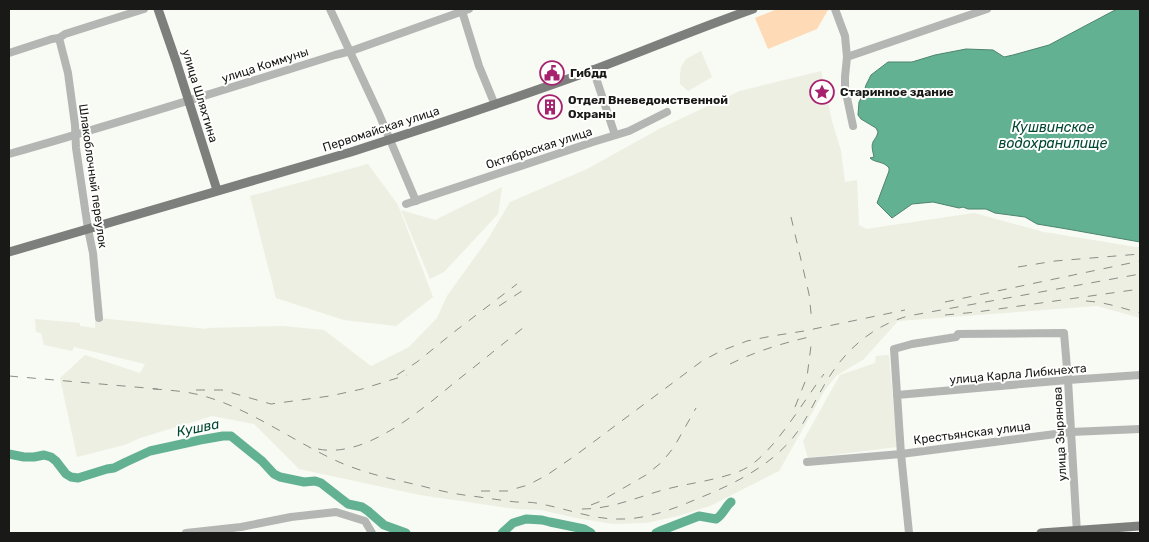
<svg xmlns="http://www.w3.org/2000/svg" width="1149" height="542" viewBox="0 0 1149 542" font-family="Rubik,sans-serif">
	<rect width="100%" height="100%" fill="#f8faf4"/>
	<g fill="#ecefe1">
		<polygon points="701,51 712,77 688,91 680,84 680,75 681,67 686,59"/>
		<polygon points="821,71 832,121 841,151 845,182 857,180 859,225 866,229 974,213 1044,232 1136,247 1140,247 1140,318 1097,306 898,321 864,359 836,376 825,390 779,471 710,506 678,516 646,523 613,524 576,518 541,510 516,509 420,495 299,469 254,424 212,416 140,438 124,445 77,457 60,378 85,355 140,373 145,364 74,347 72,351 44,345 41,333 36,332 35,319 80,323 80,326 95,328 95,318 99,318 206,329 207,328 283,326 324,330 371,366 409,347 437,318 447,296 488,239 510,202 587,169 661,128 740,91"/>
		<polygon points="368,164 398,205 433,297 396,326 344,320 276,298 250,196"/>
		<polygon points="502,187 498,214 444,272 430,279 401,210 435,220"/>
		<polygon points="889,355 897,447 808,458 803,441 840,375 875,363 876,356"/>
	</g>
	<polygon fill="#ffdab6" points="777,9 828,9 828,10 817,29 768,49 755,18"/>
	<path fill="#63b193" stroke="#4d846e" d="M1117,9h23v233l-73,-13 -30,-5 -12,-7 -30,-4 -9,-4h-18l-5,-2 -4,1 -26,-6 -21,2 -20,14 -15,-15 12,-32v-3c-5,-7 -14,-5 -19,-10l4,-1c-1,-5 -3,-11 -1,-15 2,-4 4,-5 5,-10l-2,-4 -15,-9 -3,-4 1,-13 4,-7 3,-10 5,-10 17,-13h24l23,-7 31,-6 27,1 11,7 9,-2 36,-10z"/>
	<g fill="none" stroke-linecap="round" stroke-linejoin="round">
		<g stroke="#63b193" stroke-width="9">
			<polyline points="9,454 24,457 34,457 44,455 51,457 56,461 66,474 71,477 78,478 107,469 114,468 126,462 150,451 200,440 223,436 231,436 262,461 274,474 280,477 304,482 315,481 321,483 348,504 362,507 368,511 384,525 406,533"/>
			<polyline points="502,533 513,523 526,519 542,520 550,522 584,529 591,533"/>
			<path d="M656,533l4,-2 39,-15 17,3c7,-4 9,-12 15,-17"/>
		</g>
		<g stroke="#b4b6b4" stroke-width="8">
			<polyline points="330,9 379,114 416,201"/>
			<polyline points="835,9 845,36 847,57 845,77 845,88 853,126"/>
			<polyline points="462,11 479,66 495,105"/>
			<polyline points="59,38 68,73 75,125 76,148 88,229 93,253 99,318"/>
			<polyline points="9,53 52,39 59,38 65,34 144,9"/>
			<polyline points="847,57 987,9"/>
			<polyline points="593,69 615,135"/>
			<path d="M9,154c109,-31 218,-65 326,-99l16,-4 118,-42"/>
			<polyline points="406,204 593,142 629,131 667,112"/>
			<polyline points="897,395 1068,380 1140,375"/>
			<polyline points="807,462 901,454 1071,432 1140,429"/>
			<polyline points="186,533 241,527 291,517 336,512 365,521 372,533"/>
			<polyline points="909,533 901,454 894,349 912,344 956,337 958,334 1064,333 1068,380 1077,533"/>
		</g>
		<g stroke="#7c7f7b" stroke-width="9">
			<polyline points="158,9 176,61 217,190"/>
			<path d="M9,252l342,-100c81,-26 162,-53 242,-82 53,-20 106,-42 160,-61"/>
			<polyline points="1041,533 1140,526"/>
		</g>
		<g stroke="#8b8d89" stroke-width="1" stroke-dasharray="9 9" stroke-linecap="butt">
			<polyline points="791,217 809,294 812,322"/>
			<polyline points="1018,267 1055,261 1140,254"/>
			<path d="M1086,301c19,1 36,7 54,12"/>
			<polyline points="945,302 1140,261"/>
			<polyline points="499,306 522,291"/>
			<polyline points="945,315 977,312 1140,289"/>
			<path d="M730,364c27,-13 50,-20 79,-27"/>
			<polyline points="397,375 417,362 454,332 517,284"/>
			<polyline points="9,376 158,389"/>
			<path d="M153,389c15,1 31,2 47,6 50,13 92,46 139,67 25,11 52,17 79,23 15,4 31,8 46,10 17,2 34,5 52,7 8,0 17,0 25,2 27,5 53,16 81,15 23,0 49,-9 70,-18 35,-14 73,-31 99,-61 13,-15 21,-34 31,-51 19,-35 47,-62 86,-73l232,-42"/>
			<polyline points="196,390 222,390 271,404 330,396 362,389 407,375"/>
			<polyline points="795,407 807,377 812,338"/>
			<path d="M318,449c49,10 105,-41 141,-70 23,-18 46,-37 69,-55"/>
			<polyline points="481,491 507,491 528,485 547,475 576,455 702,361 721,351 747,341 772,336 804,331 905,310"/>
			<polyline points="591,505 601,501 646,475 662,462 674,447 696,408"/>
			<path d="M582,509c29,0 53,-11 81,-19 25,-7 52,-9 77,-19 31,-12 63,-70 84,-97"/>
		</g>
	</g>
	<defs>
		<g id="civic-ring" transform="scale(1.25)"><circle r="9.5" fill="#fffffe" stroke="#a7226e" stroke-width="1.5"/><path d="M-.6-6.5H3V-4.5H.6V-3L4-1V1h2V6H-6V1h2V-1L-.6-3ZM-1.2 2.5V6h2.4V2.5Z" fill="#a7226e"/></g>
		<g id="sight-ring" transform="scale(1.25)"><circle r="9.5" fill="#fffffe" stroke="#a7226e" stroke-width="1.5"/><path d="M0-6L1.8-2.2L6-1.7L2.9 1.2L3.7 5.4L0 3.3L-3.7 5.4L-2.9 1.2L-6-1.7L-1.8-2.2Z" fill="#a7226e"/></g>
		<g id="building-ring" transform="scale(1.25)"><circle r="9.5" fill="#fffffe" stroke="#a7226e" stroke-width="1.5"/><path d="M-4-6H4V6H1V3H-1V6H-4ZM-2.5-4.3h1.7v1.8h-1.7ZM.8-4.3h1.7v1.8H.8ZM-2.5-1h1.7V.8h-1.7ZM.8-1h1.7V.8H.8Z" fill="#a7226e"/></g>
	</defs>
	<g fill-rule="evenodd">
		<use href="#civic-ring" x="552" y="73"/>
		<use href="#sight-ring" x="822" y="92"/>
		<use href="#building-ring" x="550" y="107"/>
	</g>
	<g text-anchor="middle" dominant-baseline="central" stroke-width="4" stroke-linejoin="round" paint-order="stroke">
		<g font-size="12" fill="#191a18" stroke="#fffffe">
			<text transform="translate(265 65) rotate(-18)">улица Коммуны</text>
			<text transform="translate(200 96) rotate(73)">улица Шляхтина</text>
			<text transform="translate(381 129) rotate(-18)">Первомайская улица</text>
			<text transform="translate(539 148) rotate(-18)">Октябрьская улица</text>
			<text transform="translate(93 176) rotate(82)">Шлакоблочный переулок</text>
			<text transform="translate(1018 374) rotate(-5)">улица Карла Либкнехта</text>
			<text transform="translate(972 433) rotate(-7)">Крестьянская улица</text>
			<text transform="translate(1060 434) rotate(-93)">улица Зырянова</text>
		</g>
		<g font-size="12" font-weight="bold" fill="#191a18" stroke="#fffffe" text-anchor="start">
			<text x="570" y="73">Гибдд</text>
			<text x="840" y="92">Старинное здание</text>
			<text x="568" y="100">Отдел Вневедомственной<tspan x="568" dy="14">Охраны</tspan></text>
		</g>
		<g font-size="14" font-style="italic" fill="#014733" stroke="#fffffe">
			<text x="1053" y="127">Кушвинское<tspan x="1053" dy="16">водохранилище</tspan></text>
			<text transform="translate(198 428) rotate(-11)">Кушва</text>
		</g>
	</g>
	<rect width="1149" height="542" fill="none" stroke="#191a18" stroke-width="20"/>
</svg>
